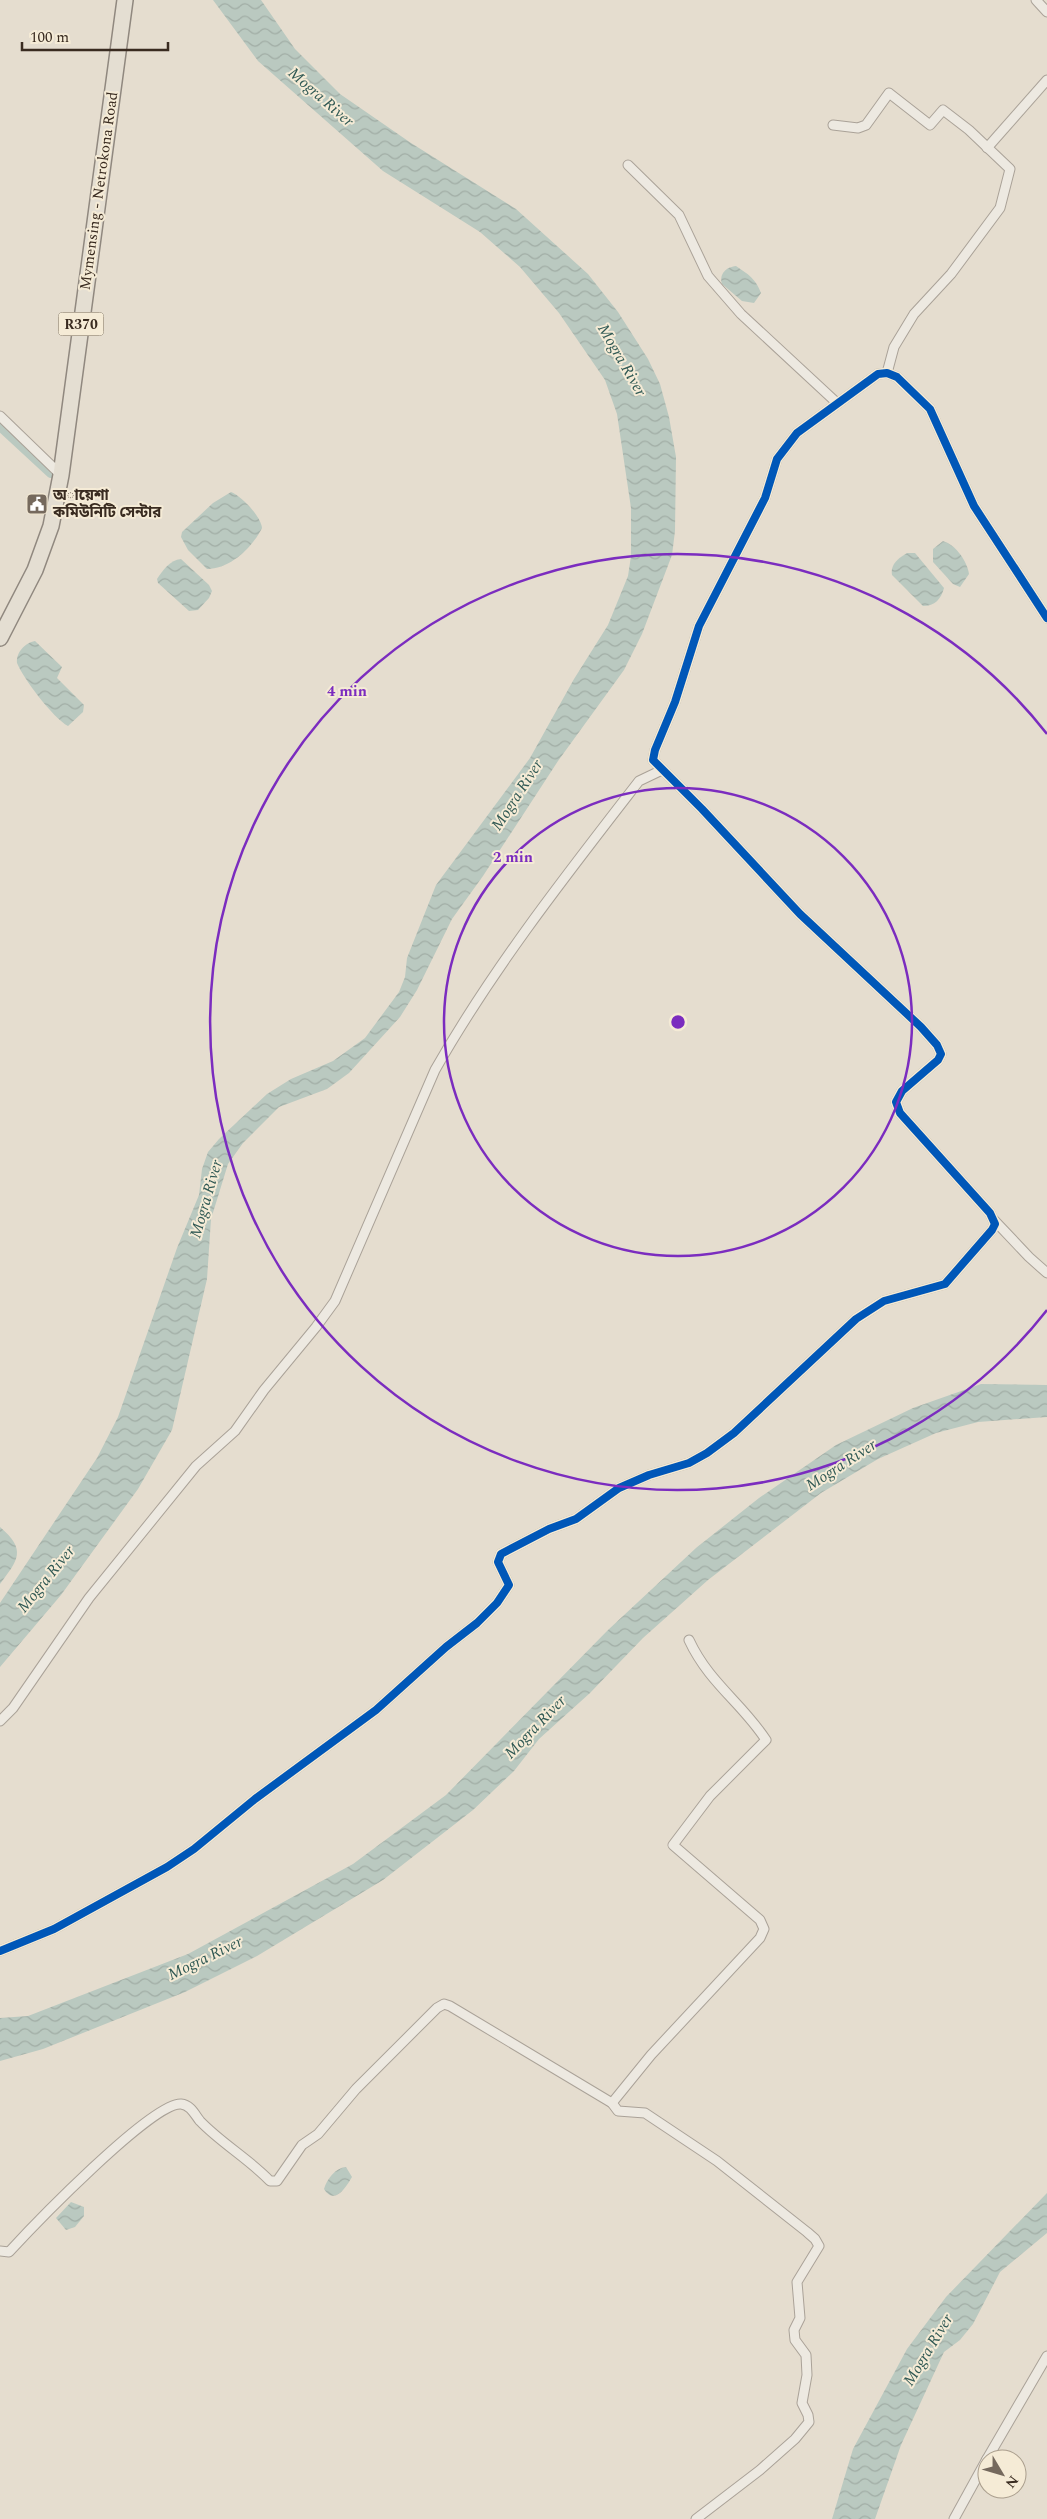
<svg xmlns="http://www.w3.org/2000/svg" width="1047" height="2519" viewBox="0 0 1047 2519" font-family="Spectral,'Noto Sans Bengali',serif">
	<defs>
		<pattern id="water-waves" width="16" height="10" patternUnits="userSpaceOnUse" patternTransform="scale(1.25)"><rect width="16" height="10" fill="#bac9c0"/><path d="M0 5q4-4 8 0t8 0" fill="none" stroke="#a1ada5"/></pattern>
	</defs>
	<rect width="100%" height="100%" fill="#e5ddcf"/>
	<g fill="url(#water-waves)">
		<polygon points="213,0 261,0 295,49 340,94 411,143 516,209 588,274 618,312 648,359 660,384 669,417 676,457 675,531 672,555 642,634 624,670 558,761 483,876 452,919 417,990 400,1017 349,1073 327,1089 279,1107 243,1143 228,1164 211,1219 207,1279 172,1430 138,1489 61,1595 0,1667 0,1603 97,1458 118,1417 177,1248 199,1195 202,1169 208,1152 219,1139 267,1094 291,1079 333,1061 365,1038 399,992 405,977 407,958 436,885 530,758 574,679 608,625 628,576 631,556 631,508 617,414 605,380 559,313 520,267 480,232 383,171 258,61"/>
		<path d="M736,266c12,8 20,13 25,27l-7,10 -12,-2 -20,-17c-3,-10 4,-17 14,-18z"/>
		<path d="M231,492c10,4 30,24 31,36 -10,20 -32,41 -55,41l-19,-19 -7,-13 1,-5 31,-29z"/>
		<path d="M943,541c13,4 24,20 26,33l-9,13 -7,-3 -20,-22v-13z"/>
		<path d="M907,553h8l29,35c-3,11 -9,18 -21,18l-31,-31c-2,-11 7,-17 15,-22z"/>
		<path d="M181,559l28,26 3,6 -3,7 -11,12 -9,1 -31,-28 -1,-4c6,-9 13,-19 24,-20z"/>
		<path d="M35,641l27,26 -5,11 27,27 -1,7 -15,14c-15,-8 -45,-48 -51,-63 -1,-11 8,-20 18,-22z"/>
		<polygon points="981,1384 1047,1385 1047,1417 978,1422 936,1433 878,1459 821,1493 708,1580 643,1638 590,1693 539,1739 514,1771 473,1810 383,1880 257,1956 185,1992 43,2049 0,2061 0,2018 28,2016 188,1954 353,1864 446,1795 608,1630 696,1548 759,1498 836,1445 913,1408"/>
		<path d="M0,1527c27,23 18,33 0,57z"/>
		<path d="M346,2167l6,10c-6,10 -17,29 -28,12 3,-10 11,-21 22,-22z"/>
		<polygon points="1047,2193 1047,2233 1000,2272 973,2324 960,2340 944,2352 901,2445 875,2519 832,2519 853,2449 907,2349 946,2297"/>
		<polygon points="71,2202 84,2207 84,2216 75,2227 66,2230 56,2218"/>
	</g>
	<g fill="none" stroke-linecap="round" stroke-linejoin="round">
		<polyline stroke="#bac9c0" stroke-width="10" points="0,426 51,473"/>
		<g stroke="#aaa298" stroke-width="11">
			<g id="minor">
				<polyline points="1036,0 1047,12"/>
				<polyline points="833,125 858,128 866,125 889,93 930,125 943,110 969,130 1010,169 1000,208 951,274 914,314 894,347 887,373"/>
				<polyline points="987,148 1047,80"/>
				<polyline points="628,165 679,215 708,276 741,314 837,403"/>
				<polyline points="0,416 61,475"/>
				<polyline points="994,1220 1029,1257 1047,1273"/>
				<path d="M0,1721l13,-13 76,-110 107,-132 39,-35 29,-41 52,-63 19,-26 100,-231c58,-102 132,-196 204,-289l23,-11"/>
				<polyline points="0,1951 54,1929 167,1867 194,1849 255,1799 376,1710 446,1647 477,1623 497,1603 509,1585 498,1562 501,1554 549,1529 576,1519 619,1488 649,1475 689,1463 707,1453 734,1433 856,1319 884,1301 945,1284 992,1230 995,1224 990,1213 900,1113 896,1102 902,1091 938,1060 941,1054 937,1045 921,1027 800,914 702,809 653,760 655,750 675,702 699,626 765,498 777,459 797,433 878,374 887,373 897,377 930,409 974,506 1047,618"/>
				<path d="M612,2103l39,-48 109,-117 4,-9 -4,-9 -87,-75 37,-49 56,-56c-24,-37 -57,-57 -77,-100"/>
				<path d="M0,2251l9,1c23,-25 143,-150 172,-148 10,1 14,11 19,17 21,22 49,38 70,60h7l25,-36 16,-11 38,-45 81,-81 7,-4 6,2 162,97 6,8 27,2 72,48 90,71 8,7 4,7 -22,36 3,36 -6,12 1,10 11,15 1,20 -5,28 6,12 1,7 -14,17 -35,31 -64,49"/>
				<polyline points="987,2459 1047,2356"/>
				<polyline points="954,2519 987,2459"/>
			</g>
		</g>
		<g stroke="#90887f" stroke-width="18">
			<polyline id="primary" points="0,638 35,570 51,526 61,475 125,0"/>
		</g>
		<use href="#minor" stroke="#ede9e1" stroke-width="9"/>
		<use href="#primary" stroke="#e4ded2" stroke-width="15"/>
		<g stroke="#f5ebd6" stroke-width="11">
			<polyline id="cycleway" points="0,1951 54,1929 167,1867 194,1849 255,1799 376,1710 446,1647 477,1623 497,1603 509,1585 498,1562 501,1554 549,1529 576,1519 619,1488 649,1475 689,1463 707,1453 734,1433 856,1319 884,1301 945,1284 992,1230 995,1224 990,1213 900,1113 896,1102 902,1091 938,1060 941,1054 937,1045 921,1027 800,914 702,809 653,760 655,750 675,702 699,626 765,498 777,459 797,433 878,374 887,373 897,377 930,409 974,506 1047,618"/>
		</g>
		<use href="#cycleway" stroke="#0057b8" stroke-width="8"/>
	</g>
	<g fill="none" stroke="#7b2cbf" stroke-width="2.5">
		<circle cx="678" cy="1022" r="234"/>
		<path d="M1047 1310A468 468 0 1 1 1047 734"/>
	</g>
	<defs>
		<g id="civic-square" transform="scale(1.125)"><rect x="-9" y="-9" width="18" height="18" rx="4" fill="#75695d" stroke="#f5ebd6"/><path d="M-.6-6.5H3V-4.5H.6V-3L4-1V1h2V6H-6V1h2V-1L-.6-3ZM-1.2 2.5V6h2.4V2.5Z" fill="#fff"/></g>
	</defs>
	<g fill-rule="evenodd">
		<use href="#civic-square" x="37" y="504"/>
	</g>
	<g text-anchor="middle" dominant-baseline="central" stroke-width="4" stroke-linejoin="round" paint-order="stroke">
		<rect fill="#f5ebd6" stroke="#716557" stroke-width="1" x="58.5" y="312.5" width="45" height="23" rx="4"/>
		<g font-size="14" font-weight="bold" fill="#392b20">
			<text x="81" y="324">R370</text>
		</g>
		<g font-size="15" fill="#392b20" stroke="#f5ebd6">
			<text transform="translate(99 191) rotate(-82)">Mymensing - Netrokona Road</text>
		</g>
		<g font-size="15" font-weight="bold" fill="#392b20" stroke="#f5ebd6" text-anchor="start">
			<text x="53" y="495">অায়েশা<tspan x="53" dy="17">কমিউনিটি সেন্টার</tspan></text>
		</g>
		<g font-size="16" font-style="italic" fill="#305954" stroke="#f5ebd6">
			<text transform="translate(321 97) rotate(41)">Mogra River</text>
			<text transform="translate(622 360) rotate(60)">Mogra River</text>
			<text transform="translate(517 795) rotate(-57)">Mogra River</text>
			<text transform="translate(206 1199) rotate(-74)">Mogra River</text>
			<text transform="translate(841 1465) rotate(-33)">Mogra River</text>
			<text transform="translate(46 1579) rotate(-51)">Mogra River</text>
			<text transform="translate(535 1727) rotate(-46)">Mogra River</text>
			<text transform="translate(205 1958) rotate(-26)">Mogra River</text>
			<text transform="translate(928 2350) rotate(-59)">Mogra River</text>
		</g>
	</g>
	<circle cx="678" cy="1022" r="8" fill="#7b2cbf" stroke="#f5ebd6" stroke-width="2.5"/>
	<g font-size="15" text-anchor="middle" font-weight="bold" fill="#7b2cbf" stroke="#f5ebd6" stroke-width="4" stroke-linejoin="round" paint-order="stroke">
		<text x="347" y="696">4 min</text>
		<text x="513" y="862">2 min</text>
	</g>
	<g transform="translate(1002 2474) rotate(128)"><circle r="24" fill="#f5ebd6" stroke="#aa9e8d"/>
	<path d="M0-4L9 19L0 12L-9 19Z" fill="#75695d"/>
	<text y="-8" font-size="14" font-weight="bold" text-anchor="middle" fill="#392b20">N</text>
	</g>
	<path d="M22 42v8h146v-8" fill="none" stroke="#392b20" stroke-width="2.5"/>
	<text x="30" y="42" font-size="15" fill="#392b20" stroke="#f5ebd6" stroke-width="4" paint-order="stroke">100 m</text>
</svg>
